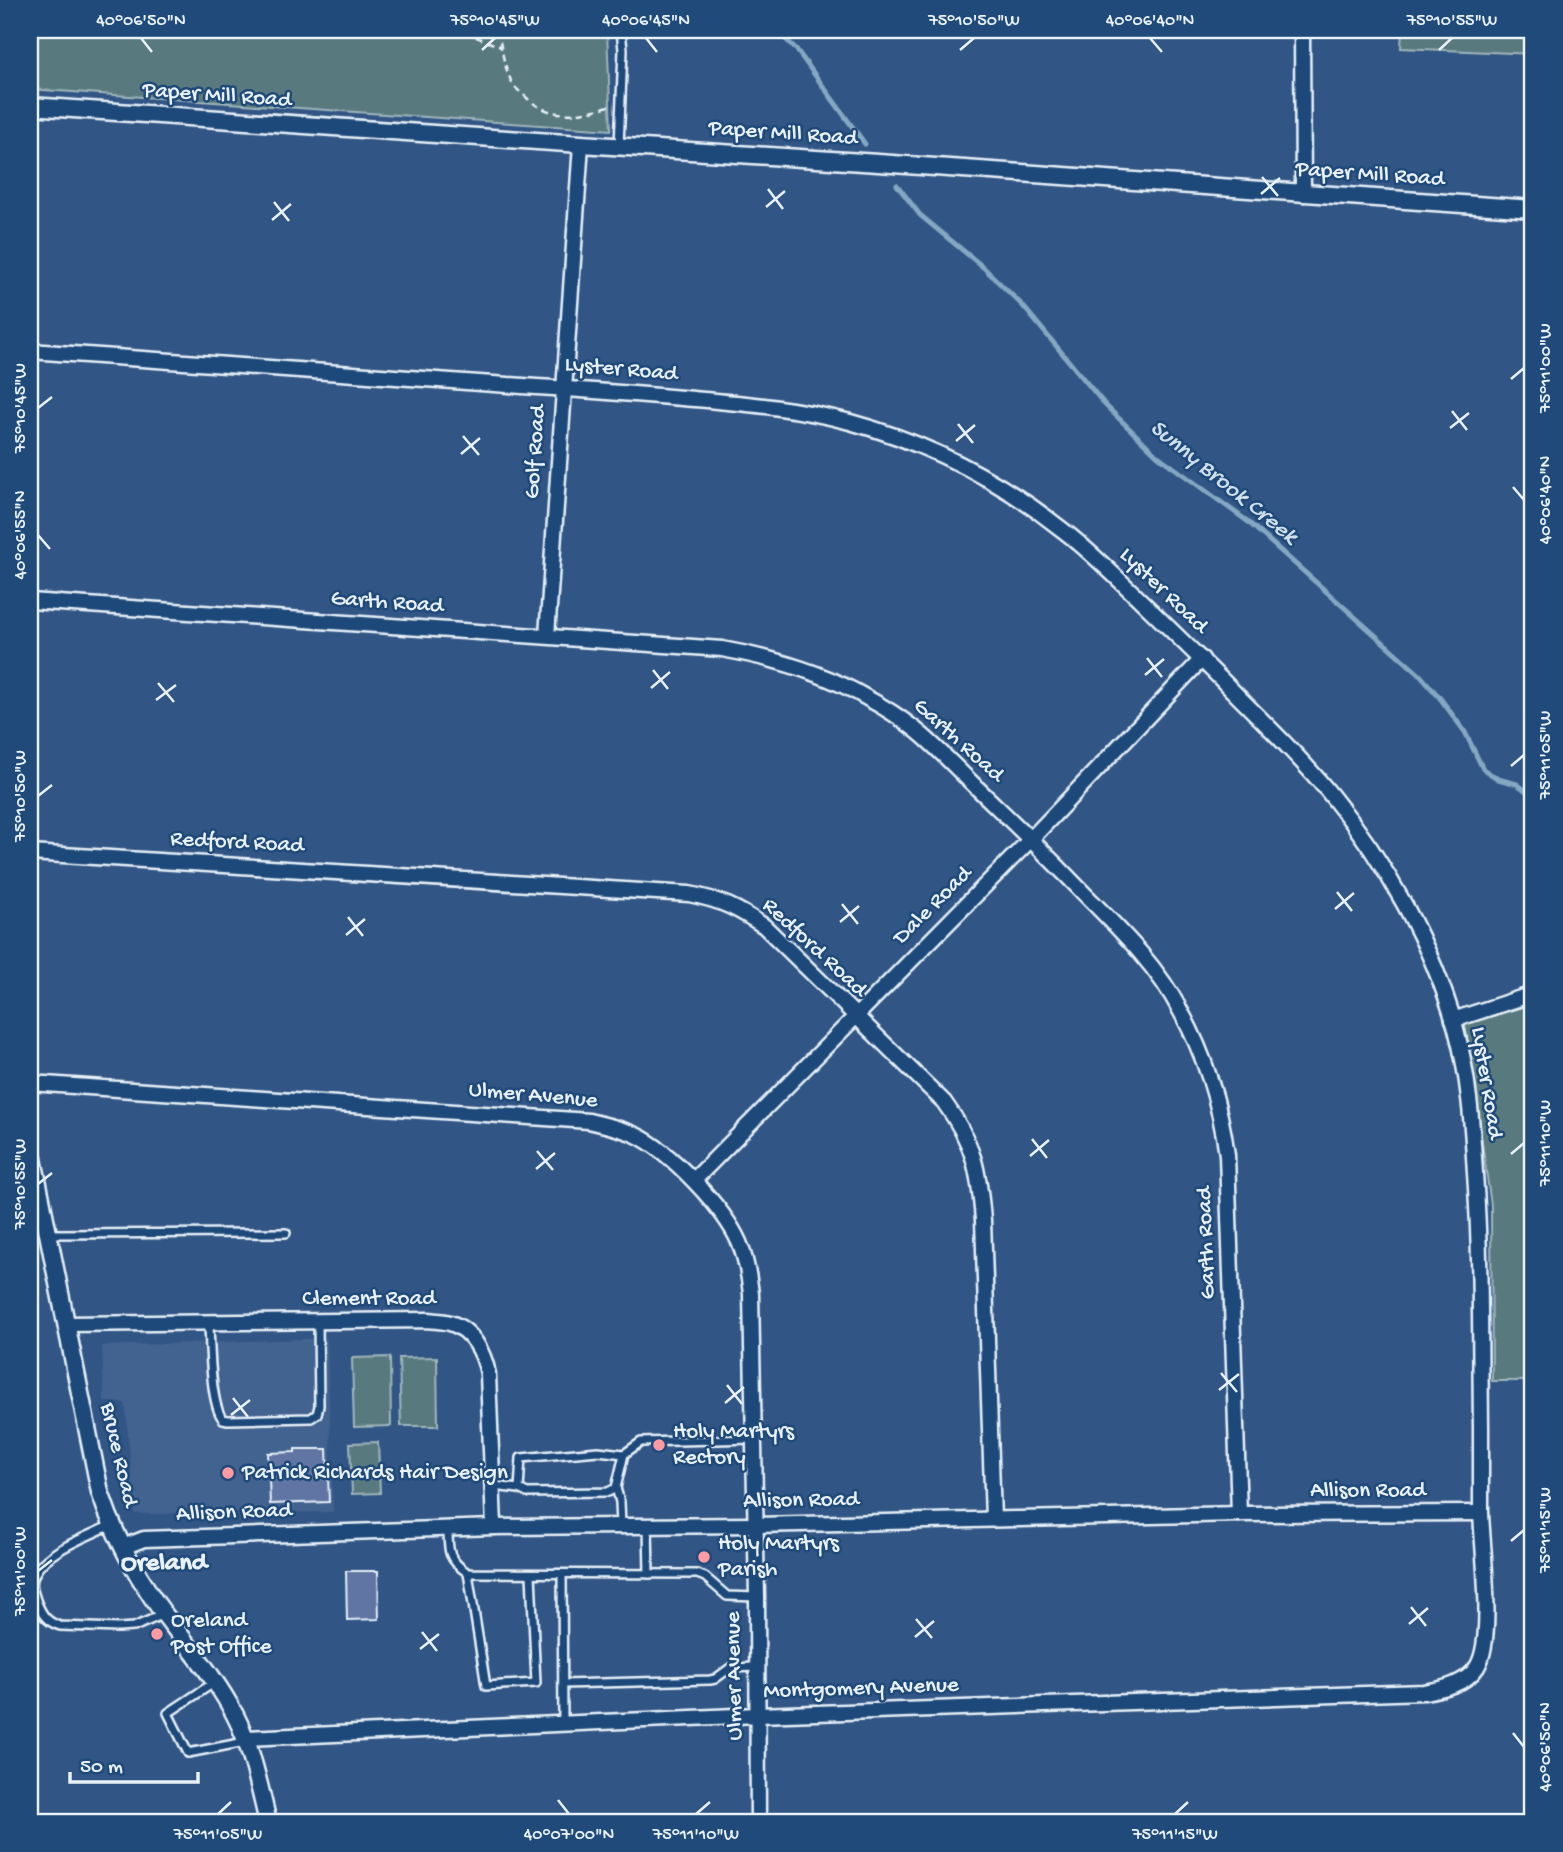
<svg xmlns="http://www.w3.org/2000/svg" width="1563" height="1852" viewBox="0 0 1563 1852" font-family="'Gochi Hand',sans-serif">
	<rect width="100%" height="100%" fill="#315585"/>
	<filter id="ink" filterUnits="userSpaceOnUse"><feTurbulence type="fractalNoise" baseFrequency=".0143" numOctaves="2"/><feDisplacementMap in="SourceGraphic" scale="14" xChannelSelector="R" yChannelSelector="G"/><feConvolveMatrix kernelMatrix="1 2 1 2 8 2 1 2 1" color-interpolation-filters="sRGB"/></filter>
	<g filter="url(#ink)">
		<polygon fill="#426290" points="327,1338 333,1512 135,1514 125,1403 104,1402 102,1346"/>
		<g fill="#597a7e" stroke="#a0b6bb" stroke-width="2">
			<polygon points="30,30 607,30 611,130 30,89"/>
			<polygon points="1402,30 1533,30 1533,54 1401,48"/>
			<polygon points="1533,1004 1533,1381 1492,1381 1491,1205 1465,1024"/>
			<polygon points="390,1357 391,1426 354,1427 352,1358"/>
			<polygon points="437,1357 438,1426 401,1426 399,1358"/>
			<polygon points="378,1442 380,1493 352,1494 350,1443"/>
		</g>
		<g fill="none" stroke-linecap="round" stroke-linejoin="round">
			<g stroke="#84a8c2" stroke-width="5">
				<polyline points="776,30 796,49 865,144"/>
				<polyline points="897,185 920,215 983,267 1023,306 1106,406 1158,456 1247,521 1419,674 1440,698 1465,732 1483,769 1498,779 1517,784 1533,796"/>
			</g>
		</g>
		<g fill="#6075a4" stroke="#e8f1f8" stroke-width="2">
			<polygon points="295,1449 327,1449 329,1502 270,1504 268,1453 295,1452"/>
			<polygon points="346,1571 378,1571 379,1619 347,1620"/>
		</g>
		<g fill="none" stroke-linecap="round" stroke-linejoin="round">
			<g stroke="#e8f1f8" stroke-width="12">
				<g id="service">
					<polyline points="619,146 623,50 621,30"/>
					<polyline points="49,1234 286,1233"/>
					<path d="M209,1323c1,20 1,82 14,96l5,1 83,-2 6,-4 2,-8 -1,-85"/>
					<polyline points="493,1486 519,1489 527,1493 608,1492 616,1488 624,1454 641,1442 754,1439"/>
					<polyline points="616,1488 620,1502 621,1526"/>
					<polyline points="519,1489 521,1458 598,1451 624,1454"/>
					<path d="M111,1525c-22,11 -72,28 -78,54 -2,6 1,15 3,21 5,13 10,22 24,26l58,2 16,-1 30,-13"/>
					<polyline points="648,1526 649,1574"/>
					<path d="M448,1529c0,22 0,31 20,44l229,1 8,3 22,19 30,1"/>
					<polyline points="468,1573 486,1686 536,1683 531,1574"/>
					<polyline points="562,1574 563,1723"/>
					<polyline points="215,1682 168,1713 188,1753 245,1742"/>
					<polyline points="563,1684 710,1680 715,1679 730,1668 757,1667"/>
				</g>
			</g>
			<g stroke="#e8f1f8" stroke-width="19">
				<g id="minor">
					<polyline points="1302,30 1303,194"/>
					<path d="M30,351c169,12 338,24 507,36 49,3 97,7 145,11 57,5 113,9 168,24 78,21 151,59 214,109 26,20 49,43 72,65 29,28 58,56 87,85 36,37 75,73 108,114 54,66 102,151 125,234 13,48 16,94 19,144 6,84 5,169 6,254 0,28 0,56 0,85 1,36 14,127 -4,155 -11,17 -34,22 -53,25l-666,23 -512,23"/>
					<path d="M30,601l692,48c50,9 101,23 145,49 17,9 34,20 49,32 20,16 38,36 57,54 32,31 64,61 95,93 40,42 85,81 112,133 25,45 40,94 47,145l12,359"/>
					<polyline points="547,636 581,144"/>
					<path d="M30,853l659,41c32,6 48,14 75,32l180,176c30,41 35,69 39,118l10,299"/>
					<polyline points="1453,1020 1533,994"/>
					<path d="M30,1083l559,38c16,4 32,7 47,14 34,16 88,73 103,107 7,16 10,34 12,52l6,303 1,225"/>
					<polyline points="694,1180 1031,839 1202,659"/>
					<path d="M67,1324l361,-4c7,1 15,1 22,3 22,6 34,30 38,51l6,153"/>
					<polyline points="123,1547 144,1539 494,1527 756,1525 1239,1514 1481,1513"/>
				</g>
			</g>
			<g stroke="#e8f1f8" stroke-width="21">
				<g id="tertiary">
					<polyline points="30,106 581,144 878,163 1533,209"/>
					<path d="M30,1144l70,348c12,37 30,72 52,105 27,40 61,75 83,118 17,33 24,71 33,107"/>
				</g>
			</g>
			<g stroke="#e8f1f8" stroke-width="2.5" stroke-dasharray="7 5" stroke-linecap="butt">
				<polyline points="393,30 399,33 469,34 501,47"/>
				<path d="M498,30c3,18 6,36 14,53 3,6 10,10 15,15 23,22 54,17 82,8"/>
				<polyline points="30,1773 38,1771"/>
				<polyline points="30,1815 38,1819"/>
			</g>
			<use href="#service" stroke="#1f4a7a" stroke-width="7"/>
			<use href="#minor" stroke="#1f4a7a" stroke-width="14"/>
			<use href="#tertiary" stroke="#1f4a7a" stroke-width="16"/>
		</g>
	</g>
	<path fill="none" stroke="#e8f1f8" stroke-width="2.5" d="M141,38l11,14M646,38l11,14M1150,38l12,14M482,50l13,-12M960,50l14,-12M1439,50l13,-12M1262,177l16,19M768,189l15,20M1261,194l19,-16M274,202l15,19M766,207l19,-16M272,220l19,-16M1511,379l13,-11M38,408l14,-11M1452,411l15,19M958,424l15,19M1450,428l19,-15M463,436l16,19M956,441l19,-16M461,454l19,-16M1513,487l11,13M38,535l12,14M1147,658l15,19M653,670l15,19M1145,675l19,-16M158,683l16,19M651,688l19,-16M156,700l20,-15M1511,766l13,-11M38,796l14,-11M1337,892l15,19M842,904l16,20M1335,909l19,-16M348,917l15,19M840,922l19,-16M346,935l19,-16M1032,1139l15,19M537,1151l16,19M1511,1154l13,-11M1030,1156l19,-16M536,1169l19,-16M38,1184l14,-11M1221,1373l16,19M727,1385l15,19M1219,1390l20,-16M233,1398l15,19M725,1403l19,-16M231,1415l19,-15M1511,1541l13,-11M38,1571l14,-11M1411,1607l15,19M916,1619l16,19M1409,1624l19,-16M422,1632l15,19M915,1637l19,-16M420,1649l19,-15M1513,1733l11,14M558,1800l11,14M218,1814l13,-12M696,1814l14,-12M1175,1814l13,-12"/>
	<g fill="#ff9aa2" stroke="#1f4a7a" stroke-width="2.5">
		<circle cx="659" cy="1445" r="7"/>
		<circle cx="228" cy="1473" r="7"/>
		<circle cx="704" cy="1557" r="7"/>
		<circle cx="157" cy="1634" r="7"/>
	</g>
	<g text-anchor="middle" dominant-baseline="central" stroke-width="5" stroke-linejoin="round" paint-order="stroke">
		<g font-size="23" fill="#e8f1f8" stroke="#1f4a7a">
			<text transform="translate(217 96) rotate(4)">Paper Mill Road</text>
			<text transform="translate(783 134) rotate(4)">Paper Mill Road</text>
			<text transform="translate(1370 175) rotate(4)">Paper Mill Road</text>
			<text transform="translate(621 370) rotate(5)">Lyster Road</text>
			<text transform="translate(536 452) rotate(-86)">Golf Road</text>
			<text transform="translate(1163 591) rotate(44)">Lyster Road</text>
			<text transform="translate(387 603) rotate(4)">Garth Road</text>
			<text transform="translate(958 741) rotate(42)">Garth Road</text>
			<text transform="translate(237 843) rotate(3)">Redford Road</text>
			<text transform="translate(933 906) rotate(-45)">Dale Road</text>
			<text transform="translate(814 948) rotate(43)">Redford Road</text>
			<text transform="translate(1486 1083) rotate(81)">Lyster Road</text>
			<text transform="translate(533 1096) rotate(5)">Ulmer Avenue</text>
			<text transform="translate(1207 1243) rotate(-92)">Garth Road</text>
			<text x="369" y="1299">Clement Road</text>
			<text transform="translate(118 1455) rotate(77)">Bruce Road</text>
			<text x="1368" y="1491">Allison Road</text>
			<text transform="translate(801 1501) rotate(-1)">Allison Road</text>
			<text transform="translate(234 1513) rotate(-2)">Allison Road</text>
			<text transform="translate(735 1676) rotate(-91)">Ulmer Avenue</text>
			<text transform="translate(861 1689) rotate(-2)">Montgomery Avenue</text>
		</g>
		<g font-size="23" fill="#e8f1f8" stroke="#1f4a7a" text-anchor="start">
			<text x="673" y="1432">Holy Martyrs<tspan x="673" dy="26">Rectory</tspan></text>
			<text x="242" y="1473">Patrick Richards Hair Design</text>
			<text x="718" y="1544">Holy Martyrs<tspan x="718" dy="26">Parish</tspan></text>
			<text x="171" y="1621">Oreland<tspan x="171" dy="26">Post Office</tspan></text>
		</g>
		<g font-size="24" font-style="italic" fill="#cfdfea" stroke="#1f4a7a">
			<text transform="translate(1223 483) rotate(39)">Sunny Brook Creek</text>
		</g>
		<g font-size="26" font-weight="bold" fill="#e8f1f8" stroke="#1f4a7a">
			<text x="164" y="1564">Oreland</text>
		</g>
	</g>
	<rect width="1563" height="1852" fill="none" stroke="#1f4a7a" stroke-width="77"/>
	<path d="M70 1772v10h128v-10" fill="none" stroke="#e8f1f8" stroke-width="3.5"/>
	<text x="80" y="1772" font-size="21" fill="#e8f1f8" stroke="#1f4a7a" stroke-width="5" paint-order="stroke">50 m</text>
	<rect x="38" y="38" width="1486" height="1776" fill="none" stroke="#e8f1f8" stroke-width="2.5"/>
	<g font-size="18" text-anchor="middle" fill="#e8f1f8">
		<text x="141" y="25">40°06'50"N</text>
		<text x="495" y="25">75°10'45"W</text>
		<text x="646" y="25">40°06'45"N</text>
		<text x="974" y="25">75°10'50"W</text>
		<text x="1150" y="25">40°06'40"N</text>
		<text x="1452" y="25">75°10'55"W</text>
		<text transform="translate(1544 368) rotate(-90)" y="6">75°11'00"W</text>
		<text transform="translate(19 408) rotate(-90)" y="6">75°10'45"W</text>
		<text transform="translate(1544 500) rotate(-90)" y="6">40°06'40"N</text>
		<text transform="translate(19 535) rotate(-90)" y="6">40°06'55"N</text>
		<text transform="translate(1544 755) rotate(-90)" y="6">75°11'05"W</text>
		<text transform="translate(19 796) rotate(-90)" y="6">75°10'50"W</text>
		<text transform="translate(1544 1143) rotate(-90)" y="6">75°11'10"W</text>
		<text transform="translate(19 1184) rotate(-90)" y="6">75°10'55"W</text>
		<text transform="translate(1544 1530) rotate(-90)" y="6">75°11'15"W</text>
		<text transform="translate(19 1571) rotate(-90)" y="6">75°11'00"W</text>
		<text transform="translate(1544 1747) rotate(-90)" y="6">40°06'50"N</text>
		<text x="218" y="1839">75°11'05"W</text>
		<text x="569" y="1839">40°07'00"N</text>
		<text x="696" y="1839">75°11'10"W</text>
		<text x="1175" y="1839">75°11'15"W</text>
	</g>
</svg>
